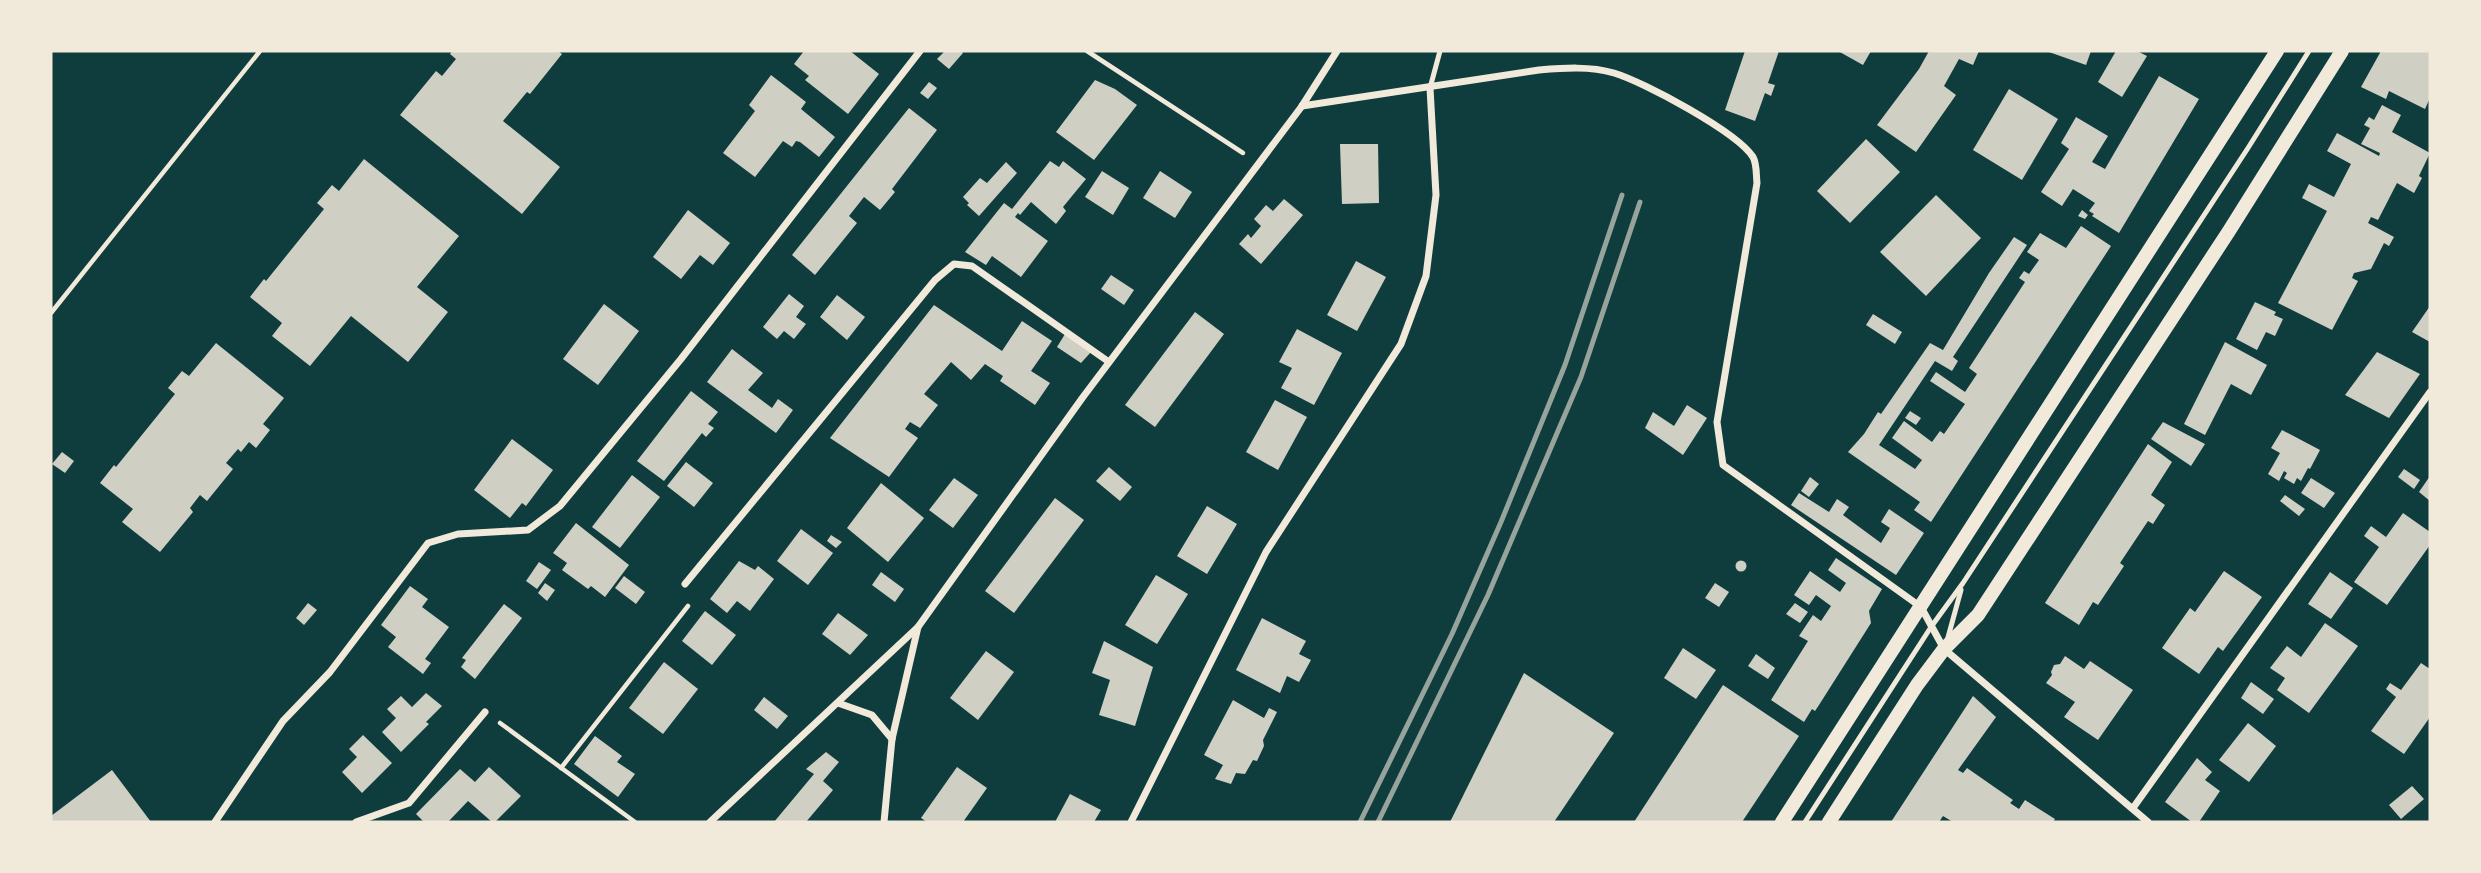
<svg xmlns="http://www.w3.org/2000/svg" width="2481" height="873" viewBox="0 0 2481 873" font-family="Barlow,sans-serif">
	<rect width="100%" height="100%" fill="#0f3d3e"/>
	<g fill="#cfcfc3">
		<polygon points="452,51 558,51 562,54 530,94 527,92 503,121 560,167 522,214 400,115 436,71 442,76 456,59 450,54"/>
		<polygon points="804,51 850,51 879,74 848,114 805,80 809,76 794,64"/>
		<polygon points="945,51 961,51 963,53 949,69 937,59"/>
		<polygon points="1745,51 1779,51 1768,83 1775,85 1771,96 1765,93 1755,121 1725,110"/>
		<polygon points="1838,51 1871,51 1863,65"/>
		<polygon points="1929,51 1979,51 1973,65 1959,59 1944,86 1956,95 1916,152 1877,125 1919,69"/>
		<polygon points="2046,51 2091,51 2086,65"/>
		<polygon points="2116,51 2137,51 2147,56 2122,97 2098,82"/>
		<polygon points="2381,51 2430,51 2430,98 2425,109 2389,91 2386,99 2361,87"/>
		<polygon points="771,75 806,102 801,109 835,137 819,157 800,142 796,141 792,147 783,141 755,177 723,153 755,111 749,105"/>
		<polygon points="2159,76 2199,99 2119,233 2092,216 2094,214 2089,211 2095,203 2073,189 2062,206 2041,192 2069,149 2061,143 2076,117 2108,136 2092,162 2105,169"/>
		<polygon points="1095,80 1115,89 1137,105 1094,160 1056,132"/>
		<polygon points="929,82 937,88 928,99 920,93"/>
		<polygon points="2009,89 2058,119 2022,180 1973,150"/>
		<polygon points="2382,105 2401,115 2392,132 2430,153 2419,176 2422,178 2414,193 2397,183 2378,220 2371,217 2368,223 2394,237 2389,246 2384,243 2371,269 2354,273 2352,278 2358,281 2332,330 2278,303 2327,211 2302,198 2309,184 2334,197 2351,164 2327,151 2337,133 2379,156 2380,153 2361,144 2370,128 2364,125 2369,117 2374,120"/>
		<polygon points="909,108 937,130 892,189 895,192 880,210 864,197 849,216 857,223 815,275 792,255"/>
		<polygon points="1866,139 1900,172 1850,223 1817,191"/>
		<polygon points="1340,144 1378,144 1379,203 1342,204"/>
		<polygon points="364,159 459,236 417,287 448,312 408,362 351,316 310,366 272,336 282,323 250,297 264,279 266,281 324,209 317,203 332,185 339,191"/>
		<polygon points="1050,161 1059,167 1063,161 1086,179 1063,207 1066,211 1056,224 1031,202 1020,215 1018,213 1015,217 1048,241 1021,277 992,256 986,265 965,252 1004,203 1012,209"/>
		<polygon points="1006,162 1017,173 979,216 967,205 969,203 963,197 980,178 987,183"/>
		<polygon points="1102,171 1129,188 1113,215 1085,197"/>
		<polygon points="1160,171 1192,192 1175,218 1143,198"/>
		<polygon points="1936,195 1981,238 1926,296 1880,252"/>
		<polygon points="1284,199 1303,215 1261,264 1239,244 1248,234 1251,238 1261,226 1254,219 1266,205 1273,211"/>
		<polygon points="688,210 730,243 713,265 700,255 681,279 653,257"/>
		<polygon points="2082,210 2088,215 2085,219 2078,216"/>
		<polygon points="2081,226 2111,246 1931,522 1914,510 1920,502 1848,452 1864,434 1878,412 1881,414 1930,343 1943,350 1989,273 2014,237 2027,245 1953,357 1958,361 1952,371 1935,361 1879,445 1915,469 1922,460 1892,438 1904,421 1932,442 1940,431 1944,434 1965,404 1930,381 1936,372 1965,392 1977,374 1969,368 2025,282 2019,278 2024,271 2029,274 2039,260 2027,252 2040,233 2066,248"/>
		<polygon points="1356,261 1386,277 1357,331 1327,315"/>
		<polygon points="1111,275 1134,290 1124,305 1101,289"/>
		<polygon points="789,294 804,306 796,317 806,324 794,339 784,331 777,339 763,327"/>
		<polygon points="837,295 865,317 847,340 820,317"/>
		<polygon points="2255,302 2276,312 2274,315 2283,319 2275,336 2266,332 2257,350 2236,339"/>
		<polygon points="604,304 639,331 598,385 563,359"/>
		<polygon points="934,305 1002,351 1022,321 1052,341 1031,371 1050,383 1035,405 1000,381 1003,376 985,364 971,380 951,362 924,394 938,405 920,428 910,422 905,429 918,438 889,477 830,438"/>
		<polygon points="2430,306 2430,342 2412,332"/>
		<polygon points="1195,312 1224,334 1155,427 1125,405"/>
		<polygon points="1873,314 1902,332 1895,344 1866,325"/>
		<polygon points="1297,329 1342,353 1314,405 1281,388 1292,368 1279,362"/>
		<polygon points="1065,334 1091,352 1081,363 1057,347"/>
		<polygon points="2225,342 2267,365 2251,395 2231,384 2205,435 2184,424"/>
		<polygon points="216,343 284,398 263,424 270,430 256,448 249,442 241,452 238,449 226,463 233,469 207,501 200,495 190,508 193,512 160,552 122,522 133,509 100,483 114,465 116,467 175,394 168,388 182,371 189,376"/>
		<polygon points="732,349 763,373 748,390 772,408 778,399 793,410 776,433 707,382"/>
		<polygon points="2377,352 2420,374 2389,418 2345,395"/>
		<polygon points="691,391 718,412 708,424 714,428 706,437 702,433 664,481 637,461"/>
		<polygon points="1275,400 1307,417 1278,470 1246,452"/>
		<polygon points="1687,405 1707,418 1683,455 1645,428 1653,412 1674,426"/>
		<polygon points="1910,411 1921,418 1916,425 1905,418"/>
		<polygon points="2163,422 2205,444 2191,466 2151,439"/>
		<polygon points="2282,430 2320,450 2310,469 2308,468 2301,481 2297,478 2294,484 2284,478 2287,473 2284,471 2279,481 2268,474 2280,453 2271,448"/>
		<polygon points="512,439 553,470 526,506 522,503 510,518 474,490"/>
		<polygon points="2148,444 2172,462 2151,495 2165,505 2153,524 2148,521 2120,563 2124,566 2098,605 2093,602 2079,625 2045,603"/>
		<polygon points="62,452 74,461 65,473 52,464"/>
		<polygon points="686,462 713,483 694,507 667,486"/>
		<polygon points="1109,467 1132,487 1120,501 1096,481"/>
		<polygon points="2404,469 2420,480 2414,489 2398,477"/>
		<polygon points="632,475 660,497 620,548 592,527"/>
		<polygon points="2430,476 2430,501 2419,492"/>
		<polygon points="1810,477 1819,484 1809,497 1801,491"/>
		<polygon points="954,478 978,495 953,528 929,510"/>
		<polygon points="2311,478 2335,493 2324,508 2301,493"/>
		<polygon points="881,483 924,518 888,562 847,528"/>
		<polygon points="1799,493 1829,512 1837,499 1849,507 1843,515 1881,543 1890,528 1881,522 1889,509 1924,533 1896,575 1791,505"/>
		<polygon points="2285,495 2305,509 2299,516 2280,501"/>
		<polygon points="1055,498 1084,520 1014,613 985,591"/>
		<polygon points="1207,506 1237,524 1207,574 1177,556"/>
		<polygon points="2403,513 2430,532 2430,545 2387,605 2354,582 2379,547 2364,536 2371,526 2386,537"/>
		<polygon points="576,523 629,565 605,597 591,586 588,589 562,570 567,563 553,553"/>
		<polygon points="801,529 833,553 808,585 777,561"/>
		<polygon points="831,535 842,542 836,548 827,541"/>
		<polygon points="1836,558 1882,589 1869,611 1871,623 1819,705 1815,711 1812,709 1804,722 1771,700 1808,641 1799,636 1813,615 1821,621 1831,606 1816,595 1809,605 1794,595 1810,571 1840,592 1846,583 1828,570"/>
		<circle cx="1741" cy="566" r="5.5"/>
		<polygon points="739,561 755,570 758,566 774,579 750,611 737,601 727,613 710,599"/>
		<polygon points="539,562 551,570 537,589 526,581"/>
		<polygon points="2224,571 2262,597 2223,651 2218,647 2199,674 2162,648 2190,608 2195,612"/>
		<polygon points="881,572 904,589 895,602 872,585"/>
		<polygon points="2330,572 2353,588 2331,619 2308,604"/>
		<polygon points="1156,575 1188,594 1157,644 1125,625"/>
		<polygon points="624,576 645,592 636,604 615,588"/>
		<polygon points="545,583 555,590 547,601 538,593"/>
		<polygon points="1715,583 1729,592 1719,607 1705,598"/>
		<polygon points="410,586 428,599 422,607 449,627 425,659 431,663 423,674 388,647 396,637 381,625"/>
		<polygon points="308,603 317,610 304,625 296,618"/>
		<polygon points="1795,603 1808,612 1800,623 1786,614"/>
		<polygon points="504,604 522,618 475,679 461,667 466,660 462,658"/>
		<polygon points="705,611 736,635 712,665 682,641"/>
		<polygon points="838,613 868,635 850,655 822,634"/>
		<polygon points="1262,618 1306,641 1299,654 1311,660 1299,682 1287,676 1280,693 1236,670"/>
		<polygon points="2325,623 2358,646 2309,713 2277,690 2285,678 2270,668 2287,646 2301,657"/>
		<polygon points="1104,641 1153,667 1135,726 1099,715 1110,680 1092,673"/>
		<polygon points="1683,648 1716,670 1696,699 1664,678"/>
		<polygon points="986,651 1014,672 978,720 950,698"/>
		<polygon points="1756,654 1775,668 1768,679 1748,666"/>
		<polygon points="2065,656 2084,669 2090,661 2133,690 2098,740 2064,717 2075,702 2046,683 2052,675 2051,672 2054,665 2060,664"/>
		<polygon points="664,662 698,689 663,734 629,708"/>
		<polygon points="2421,663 2430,669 2430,717 2404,754 2371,731 2396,697 2386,689 2390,683 2401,690"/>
		<polygon points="1524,673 1614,733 1554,822 1450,822"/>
		<polygon points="2251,682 2274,699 2263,714 2241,698"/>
		<polygon points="1723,685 1799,736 1742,822 1634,822"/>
		<polygon points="426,693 442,706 426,722 429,724 401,752 382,732 396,718 387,709 401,696 412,707"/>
		<polygon points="1973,696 1996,717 1958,770 1963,773 1967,768 2013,800 2010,803 2019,809 2025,800 2055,819 2053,822 1953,822 1943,816 1939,822 1891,822"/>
		<polygon points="764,697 788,716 777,729 754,710"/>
		<polygon points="1233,700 1264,718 1269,708 1277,712 1263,740 1264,746 1257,761 1253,760 1245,774 1236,773 1231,784 1215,779 1223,765 1204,755"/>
		<polygon points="2248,723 2276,746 2249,782 2219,760"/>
		<polygon points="363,735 392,763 362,793 342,772 357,757 349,749"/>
		<polygon points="595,736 622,756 617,762 635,774 618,797 574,764"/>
		<polygon points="826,752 839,762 823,781 833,790 806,822 774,822 814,774 806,769"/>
		<polygon points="2197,758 2212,772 2205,780 2220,791 2199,822 2192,822 2165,802"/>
		<polygon points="489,767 521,796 495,822 492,822 468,801 448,822 424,822 416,814 460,769 475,782"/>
		<polygon points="957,767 987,788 963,822 927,822 921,818"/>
		<polygon points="112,770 151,822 51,822 51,816"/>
		<polygon points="2412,786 2424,799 2401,819 2389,805"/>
		<polygon points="1070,794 1101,810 1094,822 1055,822"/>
	</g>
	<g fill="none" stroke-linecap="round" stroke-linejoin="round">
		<g stroke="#f1e9da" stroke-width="4.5">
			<polyline points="1087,51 1243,153"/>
			<polyline points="51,313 260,51"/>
			<polyline points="500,723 635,822"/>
			<polyline points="561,768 688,606"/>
		</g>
		<g stroke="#f1e9da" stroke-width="5">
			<polyline points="1430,88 1440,51"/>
			<polyline points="1947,641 1961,590"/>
			<polyline points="1805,822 1931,627 1963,583 2248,148 2309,51"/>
		</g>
		<g stroke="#f1e9da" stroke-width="7">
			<path d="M1302,106l237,-36c25,-2 51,-4 75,3 30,9 123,59 139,84 4,7 3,18 4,26l-40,239 6,43 198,142 23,42 204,173"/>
			<polyline points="685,584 935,280 954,264 972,266 1109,362"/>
			<polyline points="838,703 872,715 892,739"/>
			<polyline points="2133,808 2430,392"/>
			<polyline points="215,822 283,721 330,672 428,543 458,534 528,530 560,506 681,359 920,51"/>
			<polyline points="356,822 409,803 485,712"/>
			<polyline points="710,822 918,627"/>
			<polyline points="884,822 892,739 918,627 1083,397 1302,106 1337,51"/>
			<polyline points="1131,822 1266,552 1401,344 1426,276 1436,195 1430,88"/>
		</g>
		<g stroke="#f1e9da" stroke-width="14">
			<polyline points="1782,822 2277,51"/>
			<polyline points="1829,822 1917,685 1944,649 1978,615 2229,231 2342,51"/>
		</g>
		<g stroke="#97a49c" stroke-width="5">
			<polyline points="1360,822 1452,634 1501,522 1565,365 1622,195"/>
			<polyline points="1378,822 1488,595 1581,377 1640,202"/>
		</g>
	</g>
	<rect width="2481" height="873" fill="none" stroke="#f1e9da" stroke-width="105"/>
</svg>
